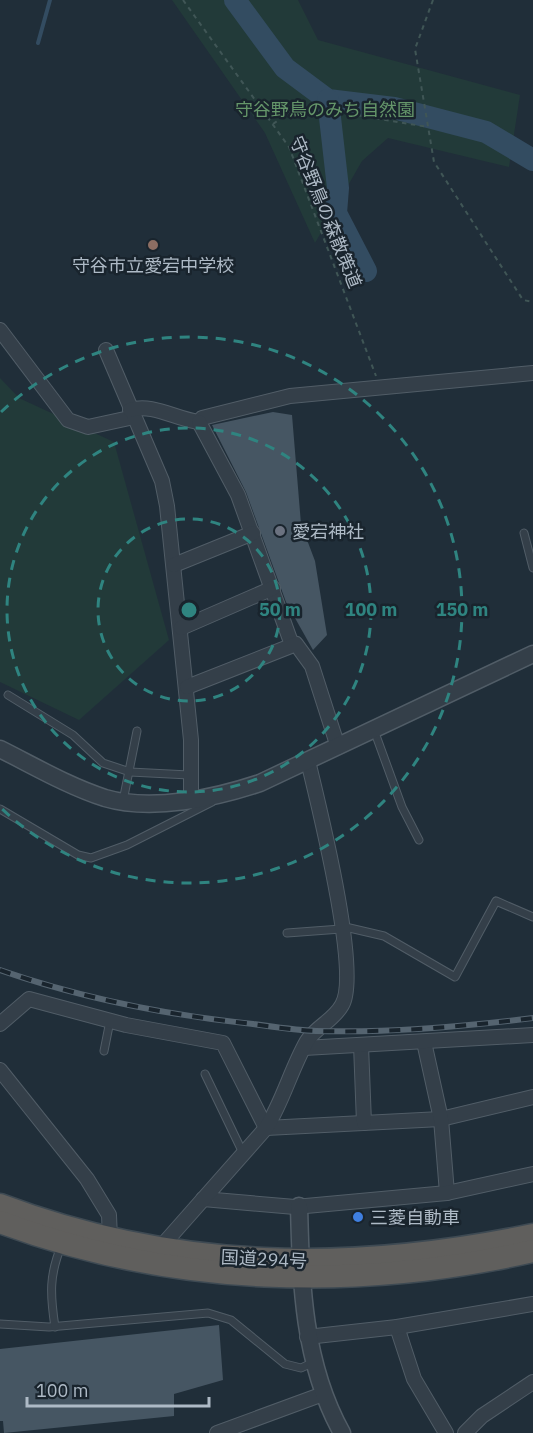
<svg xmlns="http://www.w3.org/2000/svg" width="533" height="1433" viewBox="0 0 533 1433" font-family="'IBM Plex Sans','Noto Sans JP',sans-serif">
	<rect width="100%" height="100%" fill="#202e39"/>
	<g fill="#223a39">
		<polygon points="172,0 298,0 318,40 520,95 509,167 388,138 362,161 315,243 265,133"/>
		<polygon points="0,378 19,398 114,442 169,640 79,720 0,682"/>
	</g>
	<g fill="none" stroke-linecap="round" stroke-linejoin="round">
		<polyline stroke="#334c61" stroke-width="4" points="38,43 50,0"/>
		<g stroke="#334c61" stroke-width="22">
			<polyline points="235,0 285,68 328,100 394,108 486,132 533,160"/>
			<polyline points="328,100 338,188 336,213 366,271"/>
		</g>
	</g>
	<g fill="#465663">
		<polygon points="273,412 292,415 301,524 315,561 327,635 313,650 286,602 246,492 212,425"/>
		<polygon points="219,1325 223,1380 174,1394 174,1416 4,1433 3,1421 0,1421 0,1349"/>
	</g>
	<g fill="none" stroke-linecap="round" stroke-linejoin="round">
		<g stroke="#515d67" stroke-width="9">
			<g id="service">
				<polyline points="524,533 533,568"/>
				<polyline points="8,695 73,735 103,763 130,772 189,775"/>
				<polyline points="374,730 402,807 419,840"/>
				<polyline points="123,801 137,731"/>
				<polyline points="0,809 78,855 91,858 127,845 212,802"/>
				<polyline points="341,926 384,936 455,977 496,901 533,917"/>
				<polyline points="287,933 341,929"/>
				<polyline points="104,1051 110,1021"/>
				<polyline points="205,1074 243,1153"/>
				<polyline points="0,1324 49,1327 208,1313 231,1320 285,1364 301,1368 314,1362"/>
				<path d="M55,1327c-5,-33 -6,-52 7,-83"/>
			</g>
		</g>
		<g stroke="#515d67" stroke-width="16">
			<g id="minor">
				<polyline points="0,330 68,420 88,427 134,417"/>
				<polyline points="106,350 162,481 167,506 191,740 191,800"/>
				<path d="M130,410c23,-7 45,9 69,12l3,-4 88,-22 243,-23"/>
				<polyline points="199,422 238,495 292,645"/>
				<polyline points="174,565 253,533"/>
				<polyline points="181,628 273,588"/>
				<polyline points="187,687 296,644 312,666 338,747"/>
				<polyline points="0,1024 29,999 126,1025 223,1043 266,1128 441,1119 533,1097"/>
				<polyline points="424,1042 441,1119 447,1193"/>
				<polyline points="361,1045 364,1123"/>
				<polyline points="304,1048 533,1035"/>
				<polyline points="0,1070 87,1179 109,1215 110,1238"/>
				<polyline points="203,1199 295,1207 447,1193 533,1174"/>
				<path d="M160,1248l106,-120c17,-27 25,-59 41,-87 9,-14 27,-21 35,-36 19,-32 -24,-202 -34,-244"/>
				<polyline points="397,1327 414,1379 446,1433"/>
				<polyline points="307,1337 397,1327 533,1304"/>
				<polyline points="217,1433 323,1394"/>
				<polyline points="465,1433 482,1416 533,1382"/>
			</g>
		</g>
		<g stroke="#515d67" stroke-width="19">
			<g id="tertiary">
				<path d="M0,749c34,17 68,37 105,49 47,14 110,0 155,-15l273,-129"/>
				<path d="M299,1206c2,78 4,157 43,227"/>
			</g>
		</g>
		<g stroke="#3e4a53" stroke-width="25">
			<g id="trunk">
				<path d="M0,1205c175,66 351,68 533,30"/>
				<path d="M0,1222c171,64 357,69 533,29"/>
			</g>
		</g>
		<g stroke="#405656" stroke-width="2" stroke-dasharray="4.5 4.5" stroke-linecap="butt">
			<polyline points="183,0 289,147 376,376"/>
			<polyline points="433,0 415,49 434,162 523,300 533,302"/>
			<polyline points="273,124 294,109 314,108 428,127"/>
		</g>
		<use href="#service" stroke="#343f49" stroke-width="7"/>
		<use href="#minor" stroke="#343f49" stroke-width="14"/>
		<use href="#tertiary" stroke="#343f49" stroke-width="16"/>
		<use href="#trunk" stroke="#605f5d" stroke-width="22"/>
		<g stroke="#556470" stroke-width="6">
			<path id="rail" d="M0,970c81,28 167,45 253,54 20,3 42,6 63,7 72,2 145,-4 217,-13"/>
		</g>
		<use href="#rail" stroke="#19242d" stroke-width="4" stroke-dasharray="11" stroke-linecap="butt"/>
	</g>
	<g fill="none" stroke="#2f8480" stroke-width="3" stroke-dasharray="10 8">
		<circle cx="189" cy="610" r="91"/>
		<circle cx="189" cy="610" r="182"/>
		<path d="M1 412A273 273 0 1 1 1 808"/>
	</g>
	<circle fill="#8d6e63" stroke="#19242d" stroke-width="2" cx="153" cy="245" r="6"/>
	<circle fill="#6b7280" stroke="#19242d" stroke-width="2" cx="280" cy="531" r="6"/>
	<circle fill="#3f7fe0" stroke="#19242d" stroke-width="2" cx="358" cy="1217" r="6"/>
	<g text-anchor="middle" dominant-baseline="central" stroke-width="5" stroke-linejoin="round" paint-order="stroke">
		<g font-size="18" fill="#65966a" stroke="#19242d">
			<text x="325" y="109">守谷野鳥のみち自然園</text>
		</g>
		<g font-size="18" fill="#aebac6" stroke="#19242d">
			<text transform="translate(326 212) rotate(68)">守谷野鳥の森散策道</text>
			<text transform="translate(264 1259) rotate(3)">国道294号</text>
		</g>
		<g font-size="18" fill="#aebac6" stroke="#19242d" text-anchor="start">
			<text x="153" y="265" text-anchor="middle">守谷市立愛宕中学校</text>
			<text x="292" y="531">愛宕神社</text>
			<text x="370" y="1217">三菱自動車</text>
		</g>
	</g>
	<circle cx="189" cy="610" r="9" fill="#2f8480" stroke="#19242d" stroke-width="3"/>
	<g font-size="18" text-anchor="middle" font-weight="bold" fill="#2f8480" stroke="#19242d" stroke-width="5" stroke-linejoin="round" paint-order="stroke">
		<text x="280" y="616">50 m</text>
		<text x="371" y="616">100 m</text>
		<text x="462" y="616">150 m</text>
	</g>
	<path d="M27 1397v9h182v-9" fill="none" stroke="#aebac6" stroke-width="3"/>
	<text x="36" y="1397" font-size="18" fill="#aebac6" stroke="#19242d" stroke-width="4.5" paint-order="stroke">100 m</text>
</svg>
